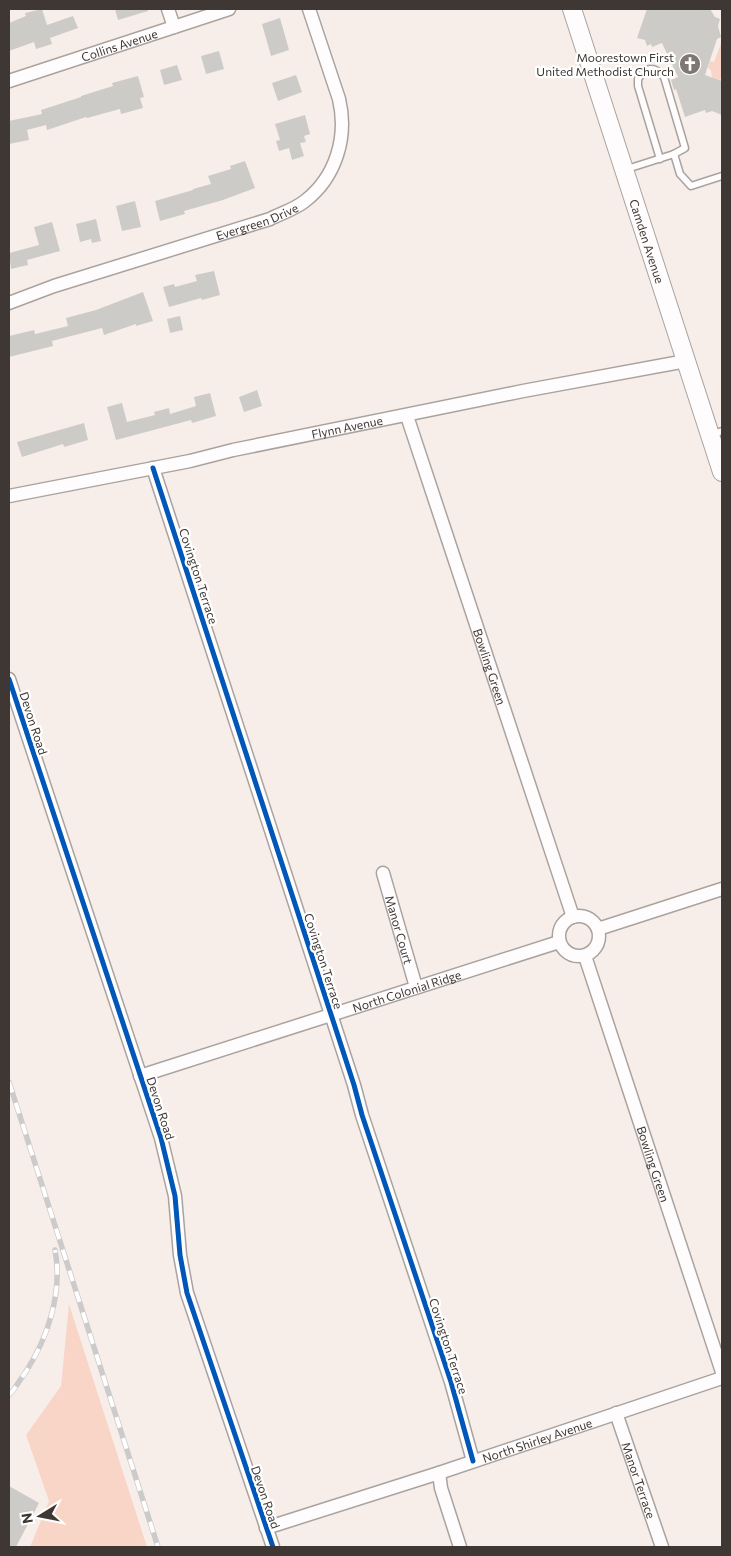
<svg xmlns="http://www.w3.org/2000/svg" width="731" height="1556" viewBox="0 0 731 1556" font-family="Commissioner,sans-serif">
	<rect width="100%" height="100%" fill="#f7eeea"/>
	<g fill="#f9d5c8">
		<polygon points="722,41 722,78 719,80 712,78 711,71 708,67 710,61 714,62"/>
		<polygon points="69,1304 147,1547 30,1547 49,1501 26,1435 61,1386"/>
	</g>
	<g fill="#cdcbc8">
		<polygon points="42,9 47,25 73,16 78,28 50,38 52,44 36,49 34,42 9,51 9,23 26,16 25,13"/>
		<polygon points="115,9 148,9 148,11 118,20"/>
		<polygon points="647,9 710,9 715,17 720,19 718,26 721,37 717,39 705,75 722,81 722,115 712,111 706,113 705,110 685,117 676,89 674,90 671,80 678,77 662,43 652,47 651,44 647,46 645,40 637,38"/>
		<polygon points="280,18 289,50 271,56 262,24"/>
		<polygon points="219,51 224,69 206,74 201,56"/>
		<polygon points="177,65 182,80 164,85 160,70"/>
		<polygon points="296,75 302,92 278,101 272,83"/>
		<polygon points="138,76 144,97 140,98 143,108 121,114 120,109 87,118 86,117 47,130 46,125 27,130 29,140 9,144 9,121 42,114 41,110 81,97 81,96 113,86 112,83"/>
		<polygon points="305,115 310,134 304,136 306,142 300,143 304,156 292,160 289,148 279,151 276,141 280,140 275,124"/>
		<polygon points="245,161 255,188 223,200 184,211 185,214 160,221 155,201 193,190 193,189 211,184 208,176 231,169 230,166"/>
		<polygon points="135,201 141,227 122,231 116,206"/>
		<polygon points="96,219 101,241 92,243 91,239 80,242 76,224"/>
		<polygon points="52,222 60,251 27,260 28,265 11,269 9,253 39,245 34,227"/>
		<polygon points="214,271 220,295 202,300 201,298 169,307 163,287 174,284 175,287 197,281 195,275"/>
		<polygon points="143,292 153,321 136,326 136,324 104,335 102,328 52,341 53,346 9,357 9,336 34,330 35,334 68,326 66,318 96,310"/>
		<polygon points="180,316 183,330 170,333 167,319"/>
		<polygon points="257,390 262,406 244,412 239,397"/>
		<polygon points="210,393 216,416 192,423 191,420 116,440 107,407 122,403 127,422 155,415 154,412 169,408 170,414 196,406 194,397"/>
		<polygon points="84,423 88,440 64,447 63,444 22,457 17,442"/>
		<polygon points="9,1486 39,1503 16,1547 9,1547"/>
	</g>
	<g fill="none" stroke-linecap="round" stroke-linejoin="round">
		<g stroke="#a9a3a0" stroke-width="9">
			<g id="lane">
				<path d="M660,159l-22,-73v-7c8,-12 16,-14 26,-2l21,71 -11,6"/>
				<polyline points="627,169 674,154 680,174 691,186 722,176"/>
				<polyline points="711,435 722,431"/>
			</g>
		</g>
		<g stroke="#a9a3a0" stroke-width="15">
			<g id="street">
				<polyline points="168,9 174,27"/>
				<path id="s1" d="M9,81l220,-72"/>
				<path id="s2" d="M9,303l45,-17 216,-67c12,-6 25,-10 35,-18 31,-24 43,-64 34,-102l-30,-90"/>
				<path id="s3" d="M407,416l166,501"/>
				<polyline points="153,468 354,1085 362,1115 451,1382 473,1461"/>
				<path id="s4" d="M9,496l181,-35 43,-11 290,-59 163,-30"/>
				<polyline points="9,679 161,1138 175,1196 180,1255 187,1293 273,1547"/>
				<path id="s5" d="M383,873l33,114"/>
				<circle cx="579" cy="936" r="20"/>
				<polyline points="598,929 722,889"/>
				<path id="s6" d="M585,956l137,416"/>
				<path id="s7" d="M140,1076l419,-134"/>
				<path id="s8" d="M616,1413l46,134"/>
				<polyline points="439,1473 441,1488 460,1547"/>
				<path id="s9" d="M266,1528l173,-55 283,-95"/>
			</g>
		</g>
		<g stroke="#a9a3a0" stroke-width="20">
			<g id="secondary">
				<path id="s10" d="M572,9l150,463"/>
			</g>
		</g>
		<use href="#lane" stroke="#fefcfc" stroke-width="6"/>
		<use href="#street" stroke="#fefcfc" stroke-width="12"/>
		<use href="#secondary" stroke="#fefcfc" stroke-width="18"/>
		<g stroke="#cccaca" stroke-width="5.5">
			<g id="rail">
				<polyline points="9,1082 158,1547"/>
				<path d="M9,1395c6,-6 11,-15 16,-22 23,-35 38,-81 30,-123"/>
			</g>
		</g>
		<use href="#rail" stroke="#fff" stroke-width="4" stroke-dasharray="11" stroke-linecap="butt"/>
		<g stroke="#fff" stroke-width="8">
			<g id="cycleway">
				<polyline points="153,468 354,1085 362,1115 451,1382 473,1461"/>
				<polyline points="9,679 161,1138 175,1196 180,1255 187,1293 273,1547"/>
			</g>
		</g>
		<use href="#cycleway" stroke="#0057b8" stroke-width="5"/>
	</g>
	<defs>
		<g id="church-disc" transform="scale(1.125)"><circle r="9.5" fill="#7f7774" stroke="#fff"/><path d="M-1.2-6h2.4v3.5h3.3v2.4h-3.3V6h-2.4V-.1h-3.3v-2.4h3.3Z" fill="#fff"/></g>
	</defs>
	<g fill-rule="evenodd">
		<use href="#church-disc" x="690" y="64"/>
	</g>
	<g text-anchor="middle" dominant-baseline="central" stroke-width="4.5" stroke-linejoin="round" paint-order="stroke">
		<g font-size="12" fill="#3e3734" stroke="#fff">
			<text stroke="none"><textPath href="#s1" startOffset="116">Collins Avenue</textPath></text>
			<text stroke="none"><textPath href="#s2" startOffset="261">Evergreen Drive</textPath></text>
			<text stroke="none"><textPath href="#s10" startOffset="244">Camden Avenue</textPath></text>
			<text stroke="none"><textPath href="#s4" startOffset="345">Flynn Avenue</textPath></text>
			<text transform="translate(199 576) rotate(72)">Covington Terrace</text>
			<text stroke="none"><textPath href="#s3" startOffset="264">Bowling Green</textPath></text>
			<text transform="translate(34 723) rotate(72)">Devon Road</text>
			<text stroke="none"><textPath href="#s5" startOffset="59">Manor Court</textPath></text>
			<text transform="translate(324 961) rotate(72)">Covington Terrace</text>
			<text stroke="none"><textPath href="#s7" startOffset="280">North Colonial Ridge</textPath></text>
			<text transform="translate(161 1108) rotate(72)">Devon Road</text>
			<text stroke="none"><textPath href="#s6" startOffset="219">Bowling Green</textPath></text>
			<text transform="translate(449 1346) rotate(72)">Covington Terrace</text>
			<text stroke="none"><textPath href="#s9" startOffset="285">North Shirley Avenue</textPath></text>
			<text stroke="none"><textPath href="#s8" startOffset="71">Manor Terrace</textPath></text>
			<text transform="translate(266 1497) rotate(71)">Devon Road</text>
		</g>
		<g font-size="12" fill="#3e3734" stroke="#fff" text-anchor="end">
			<text x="674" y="57">Moorestown First<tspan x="674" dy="14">United Methodist Church</tspan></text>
		</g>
	</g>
	<rect width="731" height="1556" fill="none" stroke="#3e3734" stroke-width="20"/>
	<g transform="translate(40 1516) rotate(260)" stroke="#ffffff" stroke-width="4" paint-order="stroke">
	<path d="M0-4L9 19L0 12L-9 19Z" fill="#3e3734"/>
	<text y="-8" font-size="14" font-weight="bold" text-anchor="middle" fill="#3e3734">N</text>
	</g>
</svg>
